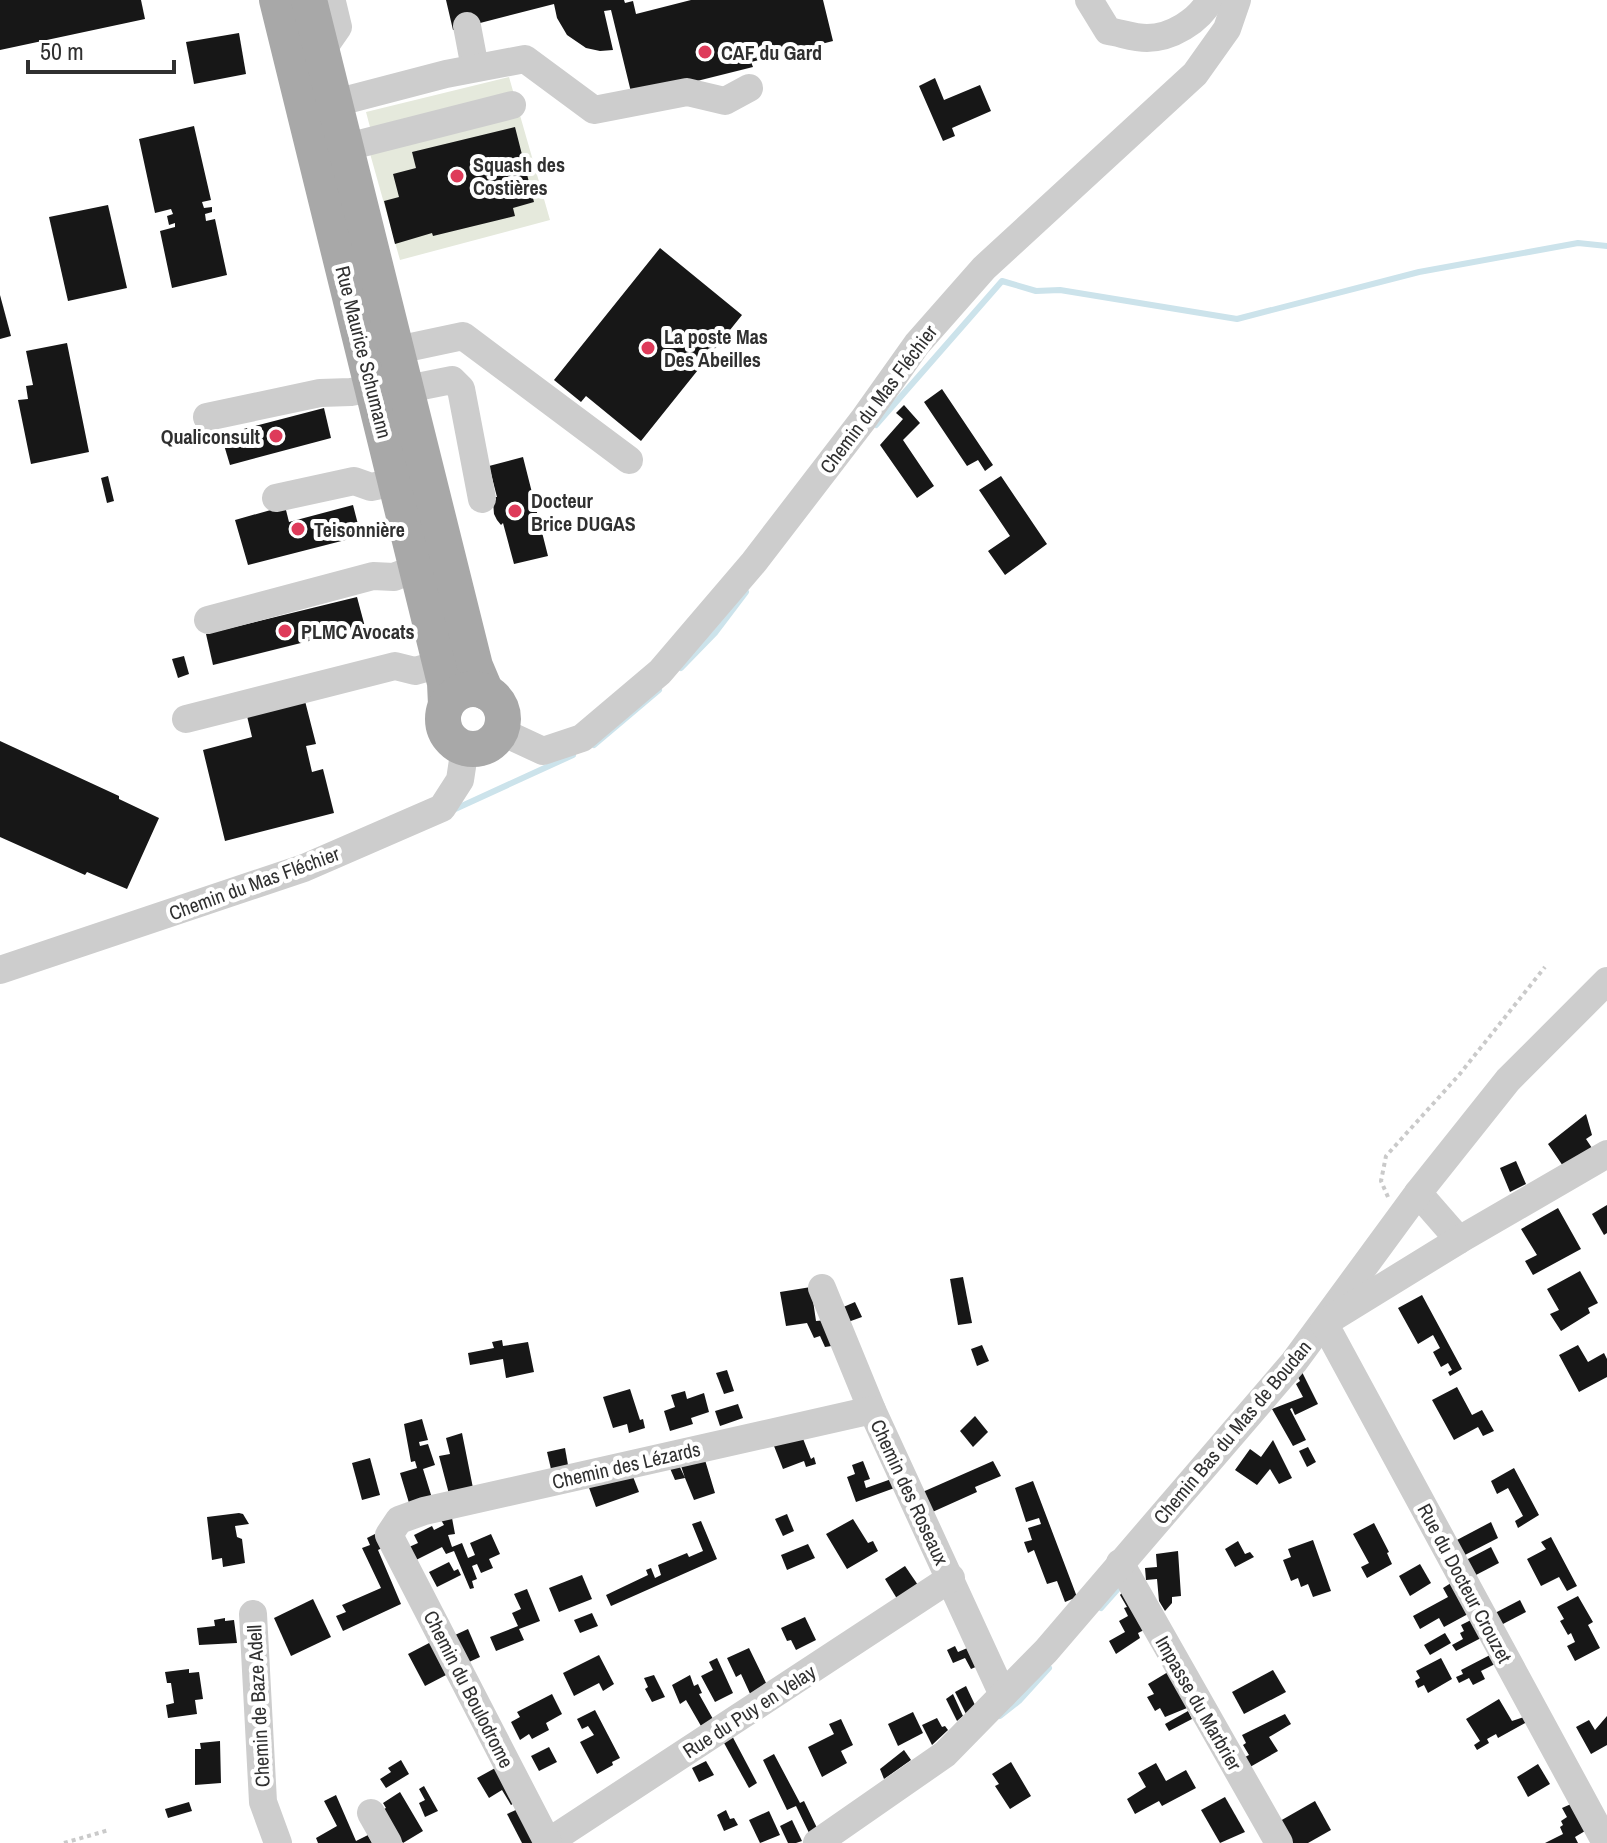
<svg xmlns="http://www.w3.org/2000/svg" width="1607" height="1843" viewBox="0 0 1607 1843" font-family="'Archivo Narrow',sans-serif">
	<rect width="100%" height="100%" fill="#fff"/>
	<polygon fill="#e5e9dc" points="509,77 550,220 400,260 369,150 375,146 366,112"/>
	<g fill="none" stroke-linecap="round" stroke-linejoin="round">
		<g stroke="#cce3eb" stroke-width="6">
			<polyline points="876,425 1002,281 1036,291 1060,290 1237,319 1419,272 1578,243 1607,246"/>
			<polyline points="681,668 715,633 746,592"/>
			<polyline points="594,745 659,690"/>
			<polyline points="453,810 573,755"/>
			<polyline points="1101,1608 1117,1590"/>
			<polyline points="1000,1716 1019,1701 1049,1668"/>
		</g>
	</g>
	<g fill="#171717">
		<polygon points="0,0 141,0 145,19 0,50"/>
		<polygon points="446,0 624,0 625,3 633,1 636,14 691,0 823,0 833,41 751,62 753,67 649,93 631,92 611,10 604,11 613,50 600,51 586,48 567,35 557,18 554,4 453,30"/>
		<polygon points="239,33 246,74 194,84 186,42"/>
		<polygon points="935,78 944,100 980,85 991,111 952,128 955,136 943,141 919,86"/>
		<polygon points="194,126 211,200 202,202 204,208 212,207 212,212 205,214 206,221 215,219 227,275 172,288 160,231 175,227 175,223 169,225 167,216 173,214 171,209 155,213 139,139"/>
		<polygon points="515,127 534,202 513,208 515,216 433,236 432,233 395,244 384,201 399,197 393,174 416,168 412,152"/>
		<polygon points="108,205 127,288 68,301 49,217"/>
		<polygon points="660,248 742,315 641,441 586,396 581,402 554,380"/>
		<polygon points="0,295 11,336 0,339"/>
		<polygon points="67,343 89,452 31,464 18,400 28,399 26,386 33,385 26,351"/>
		<polygon points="942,389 993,465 985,471 978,460 967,466 924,402"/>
		<polygon points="904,405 920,423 903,440 934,486 917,498 880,445 903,419 896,413"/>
		<polygon points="324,408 331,438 230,465 221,435"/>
		<polygon points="523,457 548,556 514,564 503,523 501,525 497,520 494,514 493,501 495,497 497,497 489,466"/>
		<polygon points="108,476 114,501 107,503 101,478"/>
		<polygon points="1001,476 1047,544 1005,575 988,551 1010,536 979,490"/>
		<polygon points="353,505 361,536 248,565 235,520 285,506 289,522"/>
		<polygon points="357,597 365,627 213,665 206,634"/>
		<polygon points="184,656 189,674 178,678 172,659"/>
		<polygon points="305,701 316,744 306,746 312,772 323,769 334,813 225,841 203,750 252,737 247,716"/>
		<polygon points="0,741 119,796 119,799 159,818 127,889 87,872 85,875 0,837"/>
		<polygon points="1586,1114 1592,1135 1586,1139 1592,1148 1563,1166 1548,1144"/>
		<polygon points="1516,1161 1526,1184 1510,1192 1500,1168"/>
		<polygon points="1607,1205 1607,1233 1604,1235 1592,1214"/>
		<polygon points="1558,1208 1581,1249 1533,1275 1525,1261 1537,1255 1521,1229"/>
		<polygon points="1580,1271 1598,1303 1588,1308 1590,1313 1561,1331 1550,1314 1559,1310 1547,1289"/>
		<polygon points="963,1277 972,1323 958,1325 950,1279"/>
		<polygon points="811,1287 816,1321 827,1320 838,1345 825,1347 820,1336 814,1338 807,1323 786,1326 780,1292"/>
		<polygon points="1422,1295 1462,1369 1450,1376 1448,1372 1452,1370 1448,1363 1441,1367 1433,1352 1440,1348 1433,1335 1418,1344 1398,1308"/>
		<polygon points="855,1302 862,1317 848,1322 841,1308"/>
		<polygon points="502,1340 503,1346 528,1342 534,1372 506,1378 503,1359 470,1365 468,1353 494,1348 492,1342"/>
		<polygon points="982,1345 989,1361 977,1366 971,1349"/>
		<polygon points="1578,1345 1588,1362 1604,1353 1607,1359 1607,1377 1579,1392 1559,1355"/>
		<polygon points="1300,1368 1318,1404 1295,1415 1292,1408 1290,1409 1306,1440 1293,1446 1272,1409 1303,1397 1296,1384 1300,1381 1296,1373"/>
		<polygon points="727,1370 734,1391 724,1394 716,1373"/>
		<polygon points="1457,1387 1472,1415 1482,1410 1494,1431 1483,1436 1478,1427 1454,1440 1432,1400"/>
		<polygon points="630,1389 640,1420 643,1419 645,1428 629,1433 627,1424 613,1428 603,1397"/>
		<polygon points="685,1391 687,1399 704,1393 709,1412 691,1418 693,1424 670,1431 664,1411 675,1407 671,1395"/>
		<polygon points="738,1404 743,1418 720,1426 715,1411"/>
		<polygon points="975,1416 988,1432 973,1447 960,1431"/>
		<polygon points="422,1419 428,1440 419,1442 420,1446 428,1444 435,1465 423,1469 432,1498 409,1503 400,1473 417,1468 415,1461 411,1462 404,1424"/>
		<polygon points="462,1433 473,1488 449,1494 439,1456 450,1454 446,1438"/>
		<polygon points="802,1436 811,1459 814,1457 816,1464 806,1467 804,1461 783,1469 774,1446"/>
		<polygon points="1273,1440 1292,1478 1279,1484 1270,1469 1257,1485 1235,1470 1250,1449 1261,1457"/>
		<polygon points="1308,1447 1316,1462 1307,1467 1299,1451"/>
		<polygon points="565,1448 568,1465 551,1469 547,1452"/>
		<polygon points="370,1458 380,1495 362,1500 352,1463"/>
		<polygon points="705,1460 715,1493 694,1500 685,1478 675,1480 669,1466 678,1463 685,1478 681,1466"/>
		<polygon points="863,1461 870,1479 864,1481 866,1488 897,1477 900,1486 856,1502 847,1477 855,1474 852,1465"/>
		<polygon points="993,1461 1001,1476 975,1487 977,1492 928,1514 918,1494"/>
		<polygon points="1514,1468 1539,1515 1518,1528 1515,1521 1523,1516 1508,1488 1497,1494 1491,1481"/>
		<polygon points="632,1474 639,1492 596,1507 588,1485"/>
		<polygon points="1033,1481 1077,1597 1065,1602 1057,1581 1047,1584 1034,1550 1028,1553 1024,1542 1032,1540 1028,1528 1041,1524 1039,1518 1026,1522 1015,1488"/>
		<polygon points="239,1513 243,1514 249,1524 235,1526 237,1537 242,1539 245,1563 223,1567 222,1558 212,1560 207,1517"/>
		<polygon points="787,1514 794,1531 783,1536 775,1519"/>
		<polygon points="452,1518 455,1534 448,1535 452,1547 462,1543 468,1558 475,1555 470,1543 491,1534 500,1554 489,1559 493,1568 481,1573 477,1564 472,1566 477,1579 472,1581 474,1588 470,1589 454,1551 446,1554 442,1547 416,1560 409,1547 418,1543 414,1535 432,1526 434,1530 444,1525 441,1520"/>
		<polygon points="853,1519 868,1543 873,1541 878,1551 847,1569 826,1534"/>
		<polygon points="701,1521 717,1559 611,1606 606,1595 648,1575 646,1570 651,1568 655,1578 661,1575 658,1565 687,1553 689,1557 703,1551 692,1524"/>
		<polygon points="1491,1522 1498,1538 1463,1556 1455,1541"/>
		<polygon points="1374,1523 1389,1552 1387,1553 1392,1564 1367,1578 1361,1567 1369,1563 1353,1534"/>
		<polygon points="375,1534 382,1548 378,1550 401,1604 343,1631 336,1616 346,1612 342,1605 381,1588 362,1548 370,1545 367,1538"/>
		<polygon points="1551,1537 1577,1586 1567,1591 1559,1577 1541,1586 1527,1559 1546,1549 1541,1542"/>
		<polygon points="1313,1540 1331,1591 1313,1597 1308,1584 1301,1587 1298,1578 1291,1581 1283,1560 1291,1557 1288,1549"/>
		<polygon points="1238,1541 1245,1554 1250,1552 1254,1557 1235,1567 1225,1549"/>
		<polygon points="808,1544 815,1558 787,1570 781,1555"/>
		<polygon points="1491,1547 1499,1563 1474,1576 1466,1560"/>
		<polygon points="1178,1551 1181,1596 1172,1597 1172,1603 1165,1611 1159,1601 1157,1579 1146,1580 1145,1568 1157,1567 1156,1554"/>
		<polygon points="449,1562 454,1571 458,1569 461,1575 437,1587 429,1572"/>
		<polygon points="1420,1564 1431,1583 1410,1596 1399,1576"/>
		<polygon points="905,1566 920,1588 899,1602 885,1579"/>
		<polygon points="582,1575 592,1599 559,1612 549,1588"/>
		<polygon points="1451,1583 1468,1614 1444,1627 1439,1618 1420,1629 1413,1616 1448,1597 1443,1588"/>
		<polygon points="1126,1588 1148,1628 1138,1633 1140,1638 1116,1654 1109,1641 1125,1632 1119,1621 1128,1616 1124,1608 1127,1607 1120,1595"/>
		<polygon points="527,1589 540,1621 519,1629 524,1640 496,1651 490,1637 518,1626 512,1613 521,1609 514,1594"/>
		<polygon points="1578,1596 1593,1622 1588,1625 1600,1648 1575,1661 1567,1646 1575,1642 1571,1633 1568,1635 1560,1621 1564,1619 1557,1607"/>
		<polygon points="313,1599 331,1637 291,1656 274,1618"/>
		<polygon points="1520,1600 1526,1612 1501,1625 1495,1613"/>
		<polygon points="592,1613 598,1626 580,1633 574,1620"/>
		<polygon points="805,1617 816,1640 796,1650 791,1640 787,1641 781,1628"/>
		<polygon points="225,1618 225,1621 234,1620 237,1643 199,1645 197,1628 215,1626 214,1620"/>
		<polygon points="1471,1620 1481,1638 1456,1651 1452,1645 1463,1639 1460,1633 1464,1631 1461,1625"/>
		<polygon points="468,1629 480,1657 469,1662 455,1635"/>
		<polygon points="1445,1633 1451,1643 1430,1655 1424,1645"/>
		<polygon points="431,1642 448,1674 425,1686 408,1654"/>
		<polygon points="955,1646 958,1652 972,1646 980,1665 971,1669 965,1658 953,1663 947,1650"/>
		<polygon points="749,1648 768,1687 752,1698 741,1674 736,1677 727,1658"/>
		<polygon points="599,1655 614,1684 603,1691 599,1683 574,1696 563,1673"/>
		<polygon points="1490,1655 1495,1664 1481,1671 1485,1679 1473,1685 1469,1678 1459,1683 1456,1677 1463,1674 1461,1670"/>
		<polygon points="717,1658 733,1693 715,1702 701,1676 713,1670 709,1662"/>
		<polygon points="1441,1658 1452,1679 1428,1693 1424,1685 1418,1688 1415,1681 1420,1678 1416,1671"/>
		<polygon points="189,1669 189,1673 199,1672 203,1699 195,1700 197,1714 168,1718 166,1705 174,1703 171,1683 167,1683 165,1672"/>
		<polygon points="1273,1670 1286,1692 1244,1714 1232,1692"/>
		<polygon points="1168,1672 1187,1708 1165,1717 1160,1708 1155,1711 1147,1697 1154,1694 1148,1684"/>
		<polygon points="654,1675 665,1697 652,1702 645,1689 648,1687 644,1678"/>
		<polygon points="690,1675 694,1686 698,1684 702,1693 699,1694 713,1719 701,1726 686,1700 680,1704 672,1685"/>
		<polygon points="966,1686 975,1705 966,1714 955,1692"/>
		<polygon points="552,1694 562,1714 546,1723 549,1730 532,1739 529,1734 520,1740 511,1722 520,1717 517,1712"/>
		<polygon points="953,1694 963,1716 957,1721 946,1699"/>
		<polygon points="1499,1699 1512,1721 1524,1717 1527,1722 1498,1738 1496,1734 1487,1739 1489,1743 1477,1750 1474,1745 1480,1741 1466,1719"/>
		<polygon points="595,1710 620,1758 612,1762 613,1765 597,1774 580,1742 594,1735 588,1726 582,1729 577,1719"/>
		<polygon points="1188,1711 1192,1719 1169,1731 1165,1724"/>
		<polygon points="913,1712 923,1733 898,1746 888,1724"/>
		<polygon points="1285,1714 1291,1724 1269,1737 1278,1751 1250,1767 1245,1757 1249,1755 1243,1745 1246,1743 1242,1735"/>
		<polygon points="1607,1716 1607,1745 1591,1754 1576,1727 1589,1720 1595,1730"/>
		<polygon points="937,1718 942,1727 945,1726 948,1730 932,1745 922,1725"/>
		<polygon points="841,1719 853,1745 841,1751 847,1763 822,1777 808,1747 834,1734 829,1724"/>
		<polygon points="729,1730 757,1783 749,1788 724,1743"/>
		<polygon points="220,1741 221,1783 195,1785 195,1749 201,1749 200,1743"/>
		<polygon points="549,1747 557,1762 539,1771 531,1756"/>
		<polygon points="904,1750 911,1760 884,1779 880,1769"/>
		<polygon points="774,1754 800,1803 804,1801 818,1830 810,1835 796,1806 787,1810 763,1760"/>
		<polygon points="401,1760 409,1774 386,1788 380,1779 391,1772 388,1768"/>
		<polygon points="706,1761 714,1775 699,1782 692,1768"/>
		<polygon points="1011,1762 1031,1796 1010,1809 995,1786 999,1784 992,1774"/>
		<polygon points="1156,1763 1166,1781 1186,1770 1196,1788 1162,1806 1159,1801 1135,1814 1127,1799 1146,1787 1138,1773"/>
		<polygon points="1538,1764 1550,1784 1528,1797 1517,1777"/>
		<polygon points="497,1767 516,1802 511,1805 502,1790 489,1798 477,1778"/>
		<polygon points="424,1786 438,1811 425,1817 419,1803 425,1800 419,1789"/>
		<polygon points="400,1792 423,1831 403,1843 382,1810 386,1808 383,1803"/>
		<polygon points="336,1795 356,1841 368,1835 372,1843 318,1843 316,1838 337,1826 324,1801"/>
		<polygon points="1225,1797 1245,1832 1220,1843 1201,1810"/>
		<polygon points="1315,1801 1331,1830 1308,1843 1293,1843 1280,1821"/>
		<polygon points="189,1802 192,1811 168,1818 165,1809"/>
		<polygon points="1571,1804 1585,1831 1575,1837 1578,1843 1545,1843 1563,1834 1560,1827 1563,1825 1561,1821 1567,1817 1562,1808"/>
		<polygon points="518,1809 535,1843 522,1843 507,1814"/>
		<polygon points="726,1810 730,1819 734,1818 738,1825 724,1831 717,1815"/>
		<polygon points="769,1811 780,1835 760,1843 749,1820"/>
		<polygon points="792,1820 802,1841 796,1843 788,1843 780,1826"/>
	</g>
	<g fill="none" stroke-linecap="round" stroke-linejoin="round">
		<g stroke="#cacaca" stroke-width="4" stroke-dasharray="4 4" stroke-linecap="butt">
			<polyline points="1388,1197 1381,1181 1386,1156 1459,1075 1545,967"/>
			<polyline points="64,1843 109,1830"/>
		</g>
		<g stroke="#cdcdcd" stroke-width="28">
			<path d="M1089,0l19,31c13,2 26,7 39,7 24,0 52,-17 63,-38"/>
			<polyline points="467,26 475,68"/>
			<polyline points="322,50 338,27 332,2 327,0"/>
			<polyline points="335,103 446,74 525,59 594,110 687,92 725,101 749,88"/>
			<polyline points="347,147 512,105"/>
			<polyline points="397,350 463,336 629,460"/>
			<polyline points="407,389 452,380 461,389 482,499"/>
			<polyline points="207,417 320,393 351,392 372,388"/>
			<polyline points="276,498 354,481 371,487 395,482"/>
			<polyline points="208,620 373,576 394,577 416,568"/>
			<polyline points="186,719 395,666 415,671 440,664"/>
			<polyline points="500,731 543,751 582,738 660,672 754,562 863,420 917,344 984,268 1195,74 1227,29 1237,0"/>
			<polyline points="0,970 304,868 442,808 460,780 465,747"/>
			<polyline points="1418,1193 1459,1240"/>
			<polyline points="822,1288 872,1410 1003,1695"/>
			<polyline points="1120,1563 1279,1843"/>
			<polyline points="253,1614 263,1802 278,1843"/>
			<polyline points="371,1813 388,1843"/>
			<polyline points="547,1843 951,1578"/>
			<polyline points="548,1843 389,1535 399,1520 424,1511 872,1410"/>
			<polyline points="817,1843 945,1754 1046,1651 1294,1362 1418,1193 1508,1080 1607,981"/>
			<polyline points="1606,1843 1324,1323 1459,1240 1607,1154"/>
		</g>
		<g stroke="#a8a8a8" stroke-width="36">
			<polyline points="277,0 445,683 446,705"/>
			<polyline points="309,0 475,666 486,692"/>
			<circle cx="473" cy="719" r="30"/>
		</g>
	</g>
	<g fill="#de3b5a" stroke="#fff" stroke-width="3">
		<circle cx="705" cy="52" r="8"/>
		<circle cx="457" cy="176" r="8"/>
		<circle cx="648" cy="348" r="8"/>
		<circle cx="276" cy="436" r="8"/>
		<circle cx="515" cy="511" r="8"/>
		<circle cx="298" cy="529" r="8"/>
		<circle cx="285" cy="631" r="8"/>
	</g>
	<g text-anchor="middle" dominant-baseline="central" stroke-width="8" stroke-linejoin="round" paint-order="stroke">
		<g font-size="20" font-weight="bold" fill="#303030" stroke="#fff" text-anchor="start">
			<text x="721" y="52">CAF du Gard</text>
			<text x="473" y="164">Squash des<tspan x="473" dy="23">Costières</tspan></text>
			<text x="664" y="336">La poste Mas<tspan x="664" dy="23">Des Abeilles</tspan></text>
			<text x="260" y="436" text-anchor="end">Qualiconsult</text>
			<text x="531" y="500">Docteur<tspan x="531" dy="23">Brice DUGAS</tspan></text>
			<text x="314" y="529">Teisonnière</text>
			<text x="301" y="631">PLMC Avocats</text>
		</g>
		<g font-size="20" fill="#303030" stroke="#fff">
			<text transform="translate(364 352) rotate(76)">Rue Maurice Schumann</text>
			<text transform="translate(878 399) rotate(-53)">Chemin du Mas Fléchier</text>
			<text transform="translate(254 883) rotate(-20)">Chemin du Mas Fléchier</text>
			<text transform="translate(1232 1432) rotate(-50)">Chemin Bas du Mas de Boudan</text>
			<text transform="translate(626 1465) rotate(-13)">Chemin des Lézards</text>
			<text transform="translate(910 1492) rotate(65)">Chemin des Roseaux</text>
			<text transform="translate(1465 1583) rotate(62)">Rue du Docteur Crouzet</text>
			<text transform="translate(469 1689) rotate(63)">Chemin du Boulodrome</text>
			<text transform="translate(1199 1703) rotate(60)">Impasse du Marbrier</text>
			<text transform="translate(258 1706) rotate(-93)">Chemin de Baze Adell</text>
			<text transform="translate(749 1711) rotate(-33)">Rue du Puy en Velay</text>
		</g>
	</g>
	<path d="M28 60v12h146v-12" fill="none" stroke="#303030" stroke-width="4"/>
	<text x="40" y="60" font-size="24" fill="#303030" stroke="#ffffff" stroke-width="6" paint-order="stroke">50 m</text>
</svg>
